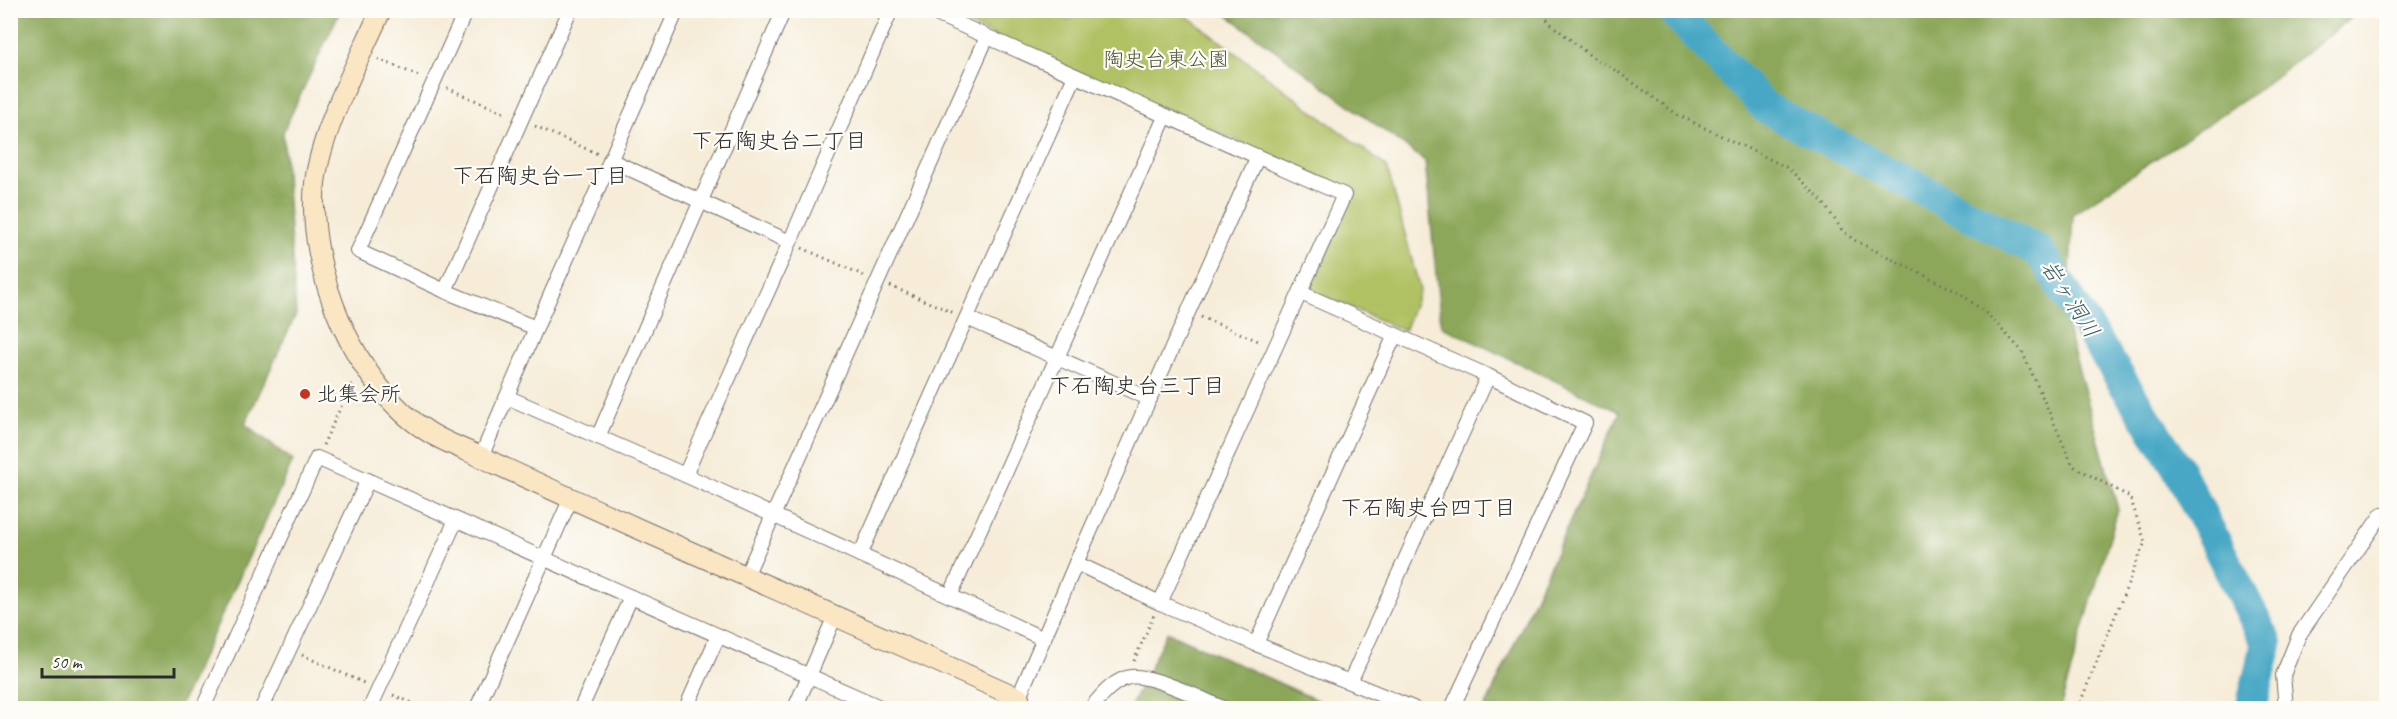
<svg xmlns="http://www.w3.org/2000/svg" width="2397" height="719" viewBox="0 0 2397 719" font-family="Caveat,'Klee One',sans-serif">
	<rect width="100%" height="100%" fill="#fdfcf7"/>
	<filter id="ink" filterUnits="userSpaceOnUse"><feTurbulence type="fractalNoise" baseFrequency=".0167" numOctaves="2"/><feDisplacementMap in="SourceGraphic" scale="12" xChannelSelector="R" yChannelSelector="G"/><feConvolveMatrix kernelMatrix="1 2 1 2 8 2 1 2 1" color-interpolation-filters="sRGB"/></filter>
	<filter id="wash" filterUnits="userSpaceOnUse"><feTurbulence type="fractalNoise" baseFrequency=".008" numOctaves="4" result="noise"/><feDisplacementMap in="SourceGraphic" scale="24" xChannelSelector="R" yChannelSelector="G"/><feGaussianBlur stdDeviation="1.35" result="paint"/><feColorMatrix in="noise" values="0 0 0 0 0 0 0 0 0 0 0 0 0 0 0 0 0 1.4 0 .05"/><feComposite in="paint" operator="in"/></filter>
	<g filter="url(#wash)">
		<rect width="100%" height="100%" fill="#f6ecd8"/>
		<polygon fill="#b0c164" stroke="#6e7648" stroke-width="1.5" points="937,11 1046,11 1068,21 1084,11 1180,11 1387,167 1420,290 1404,331 1311,290 1353,191"/>
		<g fill="#8ca75a" stroke="#5c6942" stroke-width="1.5">
			<polygon points="10,11 340,11 283,132 296,314 245,424 293,461 179,708 11,708"/>
			<polygon points="1222,11 2360,11 2254,93 2073,214 2067,329 2118,509 2060,708 1485,708 1620,412 1441,326 1425,161"/>
			<polygon points="1167,632 1334,708 1130,708"/>
		</g>
		<g fill="none" stroke-linecap="round" stroke-linejoin="round">
			<polyline stroke="#46a7c5" stroke-width="32" points="1672,10 1766,108 2039,251 2177,467 2267,643 2251,708"/>
		</g>
	</g>
	<g filter="url(#ink)">
		<g fill="none" stroke-linecap="round" stroke-linejoin="round">
			<g stroke="#726f68" stroke-width="16">
				<g id="street">
					<polyline points="466,10 358,251 445,291 536,328"/>
					<polyline points="927,10 1344,195 1160,603"/>
					<polyline points="610,160 790,242"/>
					<polyline points="445,291 570,10"/>
					<polyline points="1301,293 1488,376 1585,423 1452,708"/>
					<polyline points="967,318 1150,399"/>
					<polyline points="507,397 685,475 1044,639"/>
					<polyline points="598,437 784,10"/>
					<polyline points="481,457 536,328 677,10"/>
					<polyline points="685,475 790,242 891,10"/>
					<polyline points="860,555 1075,76"/>
					<polyline points="1076,563 1160,603 1256,644 1395,335"/>
					<polyline points="746,576 987,37"/>
					<polyline points="950,596 1165,117"/>
					<polyline points="1256,644 1413,708"/>
					<polyline points="1350,682 1488,376"/>
					<polyline points="203,708 317,458 882,708"/>
					<polyline points="262,708 368,480"/>
					<polyline points="370,708 456,520"/>
					<polyline points="477,708 571,498"/>
					<polyline points="581,708 631,597"/>
					<polyline points="686,708 718,636"/>
					<polyline points="795,708 835,616"/>
					<polyline points="1014,708 1076,563 1257,158"/>
					<path d="M1091,708c10,-12 19,-24 35,-30 19,-8 77,22 97,30"/>
					<polyline points="2286,708 2283,675 2299,635 2382,514"/>
				</g>
			</g>
			<g stroke="#726f68" stroke-width="22">
				<path id="secondary" d="M381,10c-22,50 -60,120 -66,173 -9,85 40,205 115,250 20,12 44,20 66,31 47,22 95,43 143,65 127,56 253,112 380,169"/>
			</g>
			<g stroke="#726f68" stroke-width="3" stroke-dasharray="1.5 4.5" stroke-linecap="butt">
				<polyline points="1539,10 1552,25 1592,57 1618,72 1678,115 1788,168 1822,201 1842,230 1854,240 1960,293 1988,315 2022,351 2073,466 2130,497 2145,542 2078,708"/>
				<polyline points="378,59 419,76"/>
				<polyline points="447,88 507,114"/>
				<polyline points="535,126 598,154"/>
				<polyline points="802,248 865,276"/>
				<polyline points="890,286 954,313"/>
				<polyline points="1201,317 1261,342"/>
				<polyline points="323,445 353,381"/>
				<polyline points="302,655 364,683"/>
				<polyline points="1134,661 1154,615"/>
				<polyline points="393,695 424,708"/>
			</g>
			<use href="#street" stroke="#fff" stroke-width="14"/>
			<use href="#secondary" stroke="#fbe6c4" stroke-width="20"/>
		</g>
	</g>
	<circle fill="#c8321e" stroke="#fdfcf7" stroke-width="2" cx="305" cy="394" r="6"/>
	<g text-anchor="middle" dominant-baseline="central" stroke-width="4.5" stroke-linejoin="round" paint-order="stroke">
		<g font-size="21" fill="#53583c" stroke="#fdfcf7">
			<text x="1166" y="59">陶史台東公園</text>
		</g>
		<g font-size="21" fill="#2b2b2b" stroke="#fdfcf7" text-anchor="start">
			<text x="317" y="394">北集会所</text>
		</g>
		<g font-size="22" fill="#2b2b2b" stroke="#fdfcf7">
			<text x="779" y="141">下石陶史台二丁目</text>
			<text x="540" y="176">下石陶史台一丁目</text>
			<text x="1137" y="386">下石陶史台三丁目</text>
			<text x="1428" y="508">下石陶史台四丁目</text>
		</g>
		<g font-size="22" font-style="italic" fill="#365d69" stroke="#fdfcf7">
			<text transform="translate(2070 299) rotate(57)">岩ヶ洞川</text>
		</g>
	</g>
	<rect width="2397" height="719" fill="none" stroke="#fdfcf7" stroke-width="36"/>
	<path d="M42 668v9h132v-9" fill="none" stroke="#2b2b2b" stroke-width="3"/>
	<text x="51" y="668" font-size="18" fill="#2b2b2b" stroke="#fdfcf7" stroke-width="4.5" paint-order="stroke">50 m</text>
</svg>
